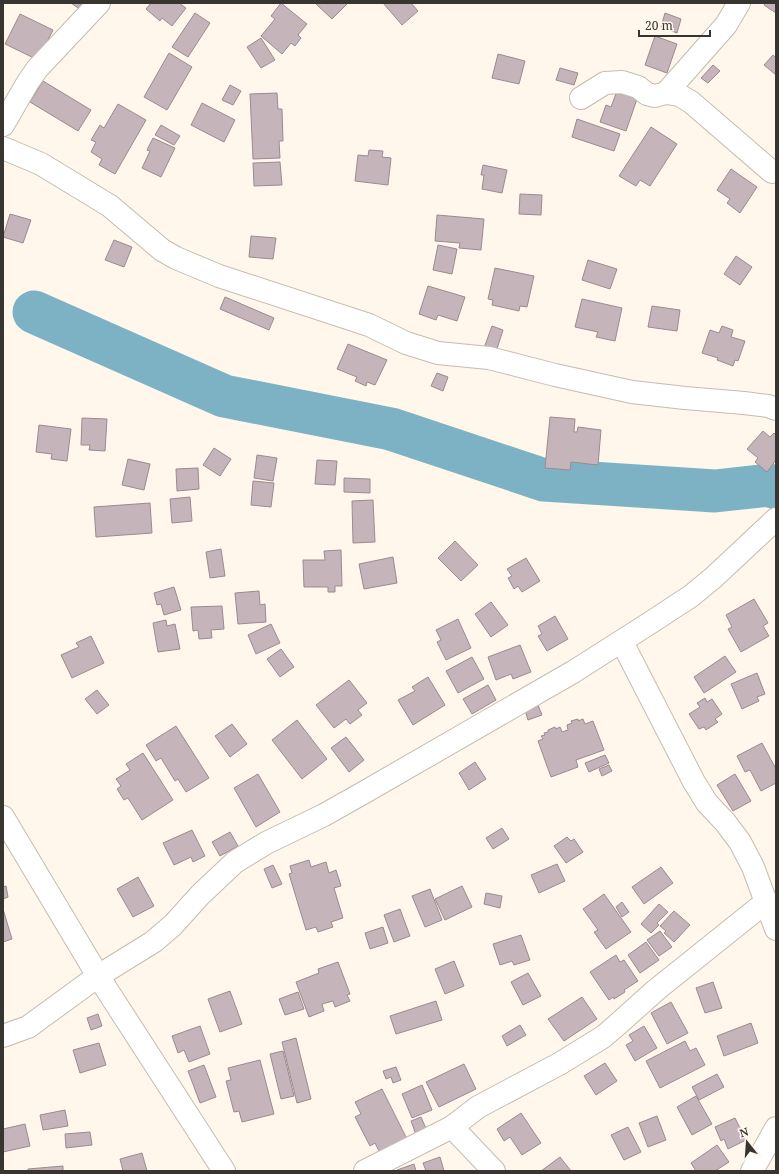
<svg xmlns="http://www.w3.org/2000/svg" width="779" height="1174" viewBox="0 0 779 1174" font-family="'Noto Serif',serif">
	<rect width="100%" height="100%" fill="#fff6ec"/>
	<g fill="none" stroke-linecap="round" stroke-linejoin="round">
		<polyline stroke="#7db2c4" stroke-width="43" points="34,312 224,396 391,429 544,480 715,491 769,485 776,488"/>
	</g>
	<g fill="#c5b4ba" stroke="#9b8b91">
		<polygon points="71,3 82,3 78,8"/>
		<polygon points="151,3 179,3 186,8 172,26 162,18 160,21 146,9"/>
		<polygon points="281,3 307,24 298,35 301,38 295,46 291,43 282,54 261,36 275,19 271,16"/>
		<polygon points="315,3 348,3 332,19"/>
		<polygon points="383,3 411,3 418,11 402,25"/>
		<polygon points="765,3 776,3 776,13 764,5"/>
		<polygon points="195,13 210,23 188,57 172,47"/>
		<polygon points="665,13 681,19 677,33 661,27"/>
		<polygon points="20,14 53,30 38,60 5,44"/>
		<polygon points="655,36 677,44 667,73 645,65"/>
		<polygon points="261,38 275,60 261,68 247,47"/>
		<polygon points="169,53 192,67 167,110 144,97"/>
		<polygon points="498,54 525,61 519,84 492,78"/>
		<polygon points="773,55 776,58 776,75 764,65"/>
		<polygon points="713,65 720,71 708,83 701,78"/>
		<polygon points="560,68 578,73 574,85 556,80"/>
		<polygon points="43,81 91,110 78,131 30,102"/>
		<polygon points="230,85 241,91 233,105 222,100"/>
		<polygon points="617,91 637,99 626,131 600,122 606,105 611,107"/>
		<polygon points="277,93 278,109 282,109 283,141 279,141 280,158 253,159 250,94"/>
		<polygon points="202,103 235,120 224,142 191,125"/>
		<polygon points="118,104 146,120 115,174 99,165 102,159 91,152 96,142 91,140 100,125 104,128"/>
		<polygon points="577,119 620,134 614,151 572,137"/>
		<polygon points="161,125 180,136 174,145 155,135"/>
		<polygon points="651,127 677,144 650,186 640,180 636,186 619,176"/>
		<polygon points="153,138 175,148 161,177 142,168 150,151 147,150"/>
		<polygon points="369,150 383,151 382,157 391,158 388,185 355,181 358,155 368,156"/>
		<polygon points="280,162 282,185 254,186 253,163"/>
		<polygon points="483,165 507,170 502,193 482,189 484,175 481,175"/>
		<polygon points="731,169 757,187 740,213 727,203 730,199 717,190"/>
		<polygon points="520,194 542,195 541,215 519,214"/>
		<polygon points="10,214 31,220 23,243 3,237"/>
		<polygon points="437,215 484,219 481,250 459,248 460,243 435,241"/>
		<polygon points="251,236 276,238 273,259 249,257"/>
		<polygon points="114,240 132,247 124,267 105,260"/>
		<polygon points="438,245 457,249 452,274 433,270"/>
		<polygon points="736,256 752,267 740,285 724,274"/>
		<polygon points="588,260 617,269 610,289 582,280"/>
		<polygon points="495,268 534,276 527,307 520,306 519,311 492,305 493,300 488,299"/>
		<polygon points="428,286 465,297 457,321 438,315 436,320 419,314"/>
		<polygon points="225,297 274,318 269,330 220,309"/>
		<polygon points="582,299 622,308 615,341 596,337 598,332 575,327"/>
		<polygon points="652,306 680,310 677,331 648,327"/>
		<polygon points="492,326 503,330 496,352 484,348"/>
		<polygon points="722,326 733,330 731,337 745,341 738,361 735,360 733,366 717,360 718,358 702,353 710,330 719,333"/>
		<polygon points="348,344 387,360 375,385 367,382 366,386 355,381 357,377 337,369"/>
		<polygon points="437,373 448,377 443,391 431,386"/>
		<polygon points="550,417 575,419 574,432 577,432 578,427 601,430 598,465 571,462 570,470 545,468"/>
		<polygon points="82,418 107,419 105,451 89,450 90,445 81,445"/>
		<polygon points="39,425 71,429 67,461 51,459 52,454 36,452"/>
		<polygon points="763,431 770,437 774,433 776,435 776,460 767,472 755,462 758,458 747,449"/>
		<polygon points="214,448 231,459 220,476 203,465"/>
		<polygon points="257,455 277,458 273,481 254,478"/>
		<polygon points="128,459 150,464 144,490 122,485"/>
		<polygon points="317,460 337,461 335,485 315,484"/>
		<polygon points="198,468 199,489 177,491 176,469"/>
		<polygon points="344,478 370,479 370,493 344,492"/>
		<polygon points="253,481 274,483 271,507 251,505"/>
		<polygon points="190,497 192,521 172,523 170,499"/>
		<polygon points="373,500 375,542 353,543 352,501"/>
		<polygon points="150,503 152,533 96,537 94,507"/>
		<polygon points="455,541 478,565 461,581 438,558"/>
		<polygon points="221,549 225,576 210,578 206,552"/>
		<polygon points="341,550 342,586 335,586 335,592 328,592 328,587 304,587 303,560 325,560 324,551"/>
		<polygon points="393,557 397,583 364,589 359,564"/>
		<polygon points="526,558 540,581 522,592 518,586 514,589 508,578 512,576 507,569"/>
		<polygon points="174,587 181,610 164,615 161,604 157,605 154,593"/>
		<polygon points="259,591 260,605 265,604 266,622 238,624 235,593"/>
		<polygon points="754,599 768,623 763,626 769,636 741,652 728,629 732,627 726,615"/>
		<polygon points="491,602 508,625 491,637 475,614"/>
		<polygon points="222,606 224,629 211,630 212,638 199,639 198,630 193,631 191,607"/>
		<polygon points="555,616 568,639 547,651 538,636 542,634 538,626"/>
		<polygon points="458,619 471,648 446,660 437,642 441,640 436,630"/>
		<polygon points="166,620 167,626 175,624 180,649 158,652 153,623"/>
		<polygon points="271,624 280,643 256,654 248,635"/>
		<polygon points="91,636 104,663 72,678 61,655 79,647 76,643"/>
		<polygon points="520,645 531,672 513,679 511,674 496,680 488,657"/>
		<polygon points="281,649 294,667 280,677 267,659"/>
		<polygon points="725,656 736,672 704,693 694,677"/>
		<polygon points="472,657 484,679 458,693 446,671"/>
		<polygon points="757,673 765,694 757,697 759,701 742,709 731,684"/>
		<polygon points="428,677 445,705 413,725 398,700 415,691 412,687"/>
		<polygon points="349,680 367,703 358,710 362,715 350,724 346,719 334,728 316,705"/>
		<polygon points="488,685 496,700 472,714 463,699"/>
		<polygon points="97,690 109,705 97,714 85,699"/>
		<polygon points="705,698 707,702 712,699 722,714 715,719 718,722 706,730 704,727 699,729 689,714 700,707 697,703"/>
		<polygon points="538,705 542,715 528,720 525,710"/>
		<polygon points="578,719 578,721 583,719 585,724 593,721 604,750 576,760 578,767 551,777 538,741 543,739 541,736 545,735 544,733 548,732 548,730 555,727 556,729 560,727 562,732 568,730 567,725 572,723 571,721"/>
		<polygon points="297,720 327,759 302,779 272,740"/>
		<polygon points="232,724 247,744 230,757 215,736"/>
		<polygon points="176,726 209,778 186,792 178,779 175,781 161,758 156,761 146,745"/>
		<polygon points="346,737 364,760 349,772 331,748"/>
		<polygon points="762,743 776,769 776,783 761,791 750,770 745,772 737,756"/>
		<polygon points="143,753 173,800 142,820 128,798 124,800 117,789 121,786 116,779 130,770 126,764"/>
		<polygon points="605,755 609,763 589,772 585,763"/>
		<polygon points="475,762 486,779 469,790 459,773"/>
		<polygon points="609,765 612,771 602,776 599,769"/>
		<polygon points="258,774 280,812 256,827 234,788"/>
		<polygon points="735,774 751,801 733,811 717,785"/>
		<polygon points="502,828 509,839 493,849 486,838"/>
		<polygon points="192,830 205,856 193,862 191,857 174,865 163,843"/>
		<polygon points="230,832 238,846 220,856 212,842"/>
		<polygon points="567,837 571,841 574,839 583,852 566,863 554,846"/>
		<polygon points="309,860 311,867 326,862 329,873 336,870 341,886 334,888 343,918 331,922 333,927 318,932 316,927 306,930 289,874 292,873 290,866"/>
		<polygon points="557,864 565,881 539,893 531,875"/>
		<polygon points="273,865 282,884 272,888 264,869"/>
		<polygon points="661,867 673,883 644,904 632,887"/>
		<polygon points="138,877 154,906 133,917 117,889"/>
		<polygon points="6,886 8,897 3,899 3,887"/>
		<polygon points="462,886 472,907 445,920 435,899"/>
		<polygon points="430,889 442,920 425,927 412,896"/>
		<polygon points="486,893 502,896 500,908 484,904"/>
		<polygon points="604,894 631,932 606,949 594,932 598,930 583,909"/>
		<polygon points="622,902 629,912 622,917 616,907"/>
		<polygon points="659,904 668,912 657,923 659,925 651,933 641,924"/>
		<polygon points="3,909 12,939 3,942"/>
		<polygon points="400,909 410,936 394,942 384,915"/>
		<polygon points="674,911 690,925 674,942 664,933 666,931 660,926"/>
		<polygon points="383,927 388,943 370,949 365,933"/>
		<polygon points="660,931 672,947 659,956 647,940"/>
		<polygon points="521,935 530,960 514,965 512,961 500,965 493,944"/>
		<polygon points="646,942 659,960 640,973 628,955"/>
		<polygon points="616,955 620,962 624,960 638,981 624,990 625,992 614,999 613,997 609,1000 590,972"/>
		<polygon points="454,961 464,986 445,994 435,969"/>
		<polygon points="338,962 350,994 347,995 350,1001 335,1007 333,1001 322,1004 324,1011 309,1017 296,982 319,973 318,969"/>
		<polygon points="528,973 541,996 523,1005 511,982"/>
		<polygon points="713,982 722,1008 705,1013 696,988"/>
		<polygon points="230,991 242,1024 220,1032 208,999"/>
		<polygon points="298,992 304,1009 285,1015 279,999"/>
		<polygon points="582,997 597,1019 564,1041 548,1019"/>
		<polygon points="436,1001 442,1020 396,1034 390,1016"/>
		<polygon points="671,1002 688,1033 667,1044 651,1013"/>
		<polygon points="98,1014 102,1026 91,1030 87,1018"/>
		<polygon points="751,1023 758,1043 724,1056 717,1036"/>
		<polygon points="520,1025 526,1035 507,1046 502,1036"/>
		<polygon points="200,1026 210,1054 189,1062 184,1050 178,1053 172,1036"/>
		<polygon points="644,1026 657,1048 635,1061 626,1045 633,1041 629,1035"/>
		<polygon points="296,1038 311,1099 297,1103 282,1042"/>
		<polygon points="685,1041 690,1051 696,1048 705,1065 660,1088 646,1061"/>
		<polygon points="99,1043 106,1065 80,1073 73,1050"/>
		<polygon points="283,1051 294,1096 281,1099 270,1054"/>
		<polygon points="260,1060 274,1114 242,1122 239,1111 234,1112 226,1081 231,1080 228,1068"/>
		<polygon points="605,1063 617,1081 596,1095 584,1076"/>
		<polygon points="464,1064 476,1089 439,1107 426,1082"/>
		<polygon points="204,1065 216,1097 200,1103 188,1071"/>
		<polygon points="396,1067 401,1080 393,1083 391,1077 386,1079 383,1071"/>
		<polygon points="717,1074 724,1087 699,1100 692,1087"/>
		<polygon points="422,1085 432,1110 412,1118 402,1094"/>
		<polygon points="382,1089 408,1141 381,1155 375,1143 370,1146 355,1117 361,1114 355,1102"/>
		<polygon points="696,1096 712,1124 692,1135 677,1107"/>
		<polygon points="65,1110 68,1126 43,1130 40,1115"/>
		<polygon points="521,1113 541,1143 522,1155 510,1137 504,1141 497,1129"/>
		<polygon points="657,1116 666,1140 648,1147 639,1123"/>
		<polygon points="421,1117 428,1133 417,1137 411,1121"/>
		<polygon points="735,1118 746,1140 728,1149 724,1139 721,1141 715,1127"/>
		<polygon points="25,1124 30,1146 3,1152 3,1129"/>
		<polygon points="628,1127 641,1152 624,1160 611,1135"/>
		<polygon points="90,1132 92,1145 66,1148 65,1134"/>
		<polygon points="717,1145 729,1162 715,1171 696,1171 691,1163"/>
		<polygon points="142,1153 147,1171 123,1171 120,1159"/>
		<polygon points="440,1157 444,1171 426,1171 423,1163"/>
		<polygon points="560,1157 571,1171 541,1171"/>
		<polygon points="414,1164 416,1171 397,1171 397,1170"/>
		<polygon points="63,1166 63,1171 28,1171 28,1169"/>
	</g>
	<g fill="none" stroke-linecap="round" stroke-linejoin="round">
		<g stroke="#c6bcaf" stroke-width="24">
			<g id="minor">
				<polyline points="666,93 726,25 739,3"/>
				<polyline points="581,98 605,83 622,82 638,87 647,94 655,96 666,93 679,95 691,102 772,172"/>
				<polyline points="3,125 28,82 37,69 99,3"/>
				<polyline points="3,148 41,164 110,206 162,250 176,258 219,276 369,325 406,343 438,353 489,358 555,375 632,392 685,398 744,403 768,406 776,409"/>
				<polyline points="622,642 694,782 707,803 725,822 740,842 753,867 776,929"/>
				<polyline points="3,817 98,976 224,1171"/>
				<polyline points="3,1036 28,1027 98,976 153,942 173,925 200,895 235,862 266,843 324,815 363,793 573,672 653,621 691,596 713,578 776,519"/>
				<polyline points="452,1127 494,1171"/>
				<polyline points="365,1171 452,1127 478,1107 559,1064 603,1037 617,1025 656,990 767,901"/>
				<polyline points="752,1171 776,1128"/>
			</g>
		</g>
		<use href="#minor" stroke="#fff" stroke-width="22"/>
	</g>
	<rect width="779" height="1174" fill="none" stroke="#38342f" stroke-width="8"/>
	<g transform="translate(747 1142) rotate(343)" stroke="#fff6ec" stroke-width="3" paint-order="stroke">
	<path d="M0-3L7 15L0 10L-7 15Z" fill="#38342f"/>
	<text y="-6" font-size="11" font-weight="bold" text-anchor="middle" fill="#38342f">N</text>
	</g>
	<path d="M639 30v6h71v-6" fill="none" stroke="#38342f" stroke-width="2"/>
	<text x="645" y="30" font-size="12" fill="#38342f" stroke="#fff6ec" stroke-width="3" paint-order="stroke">20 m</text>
</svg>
